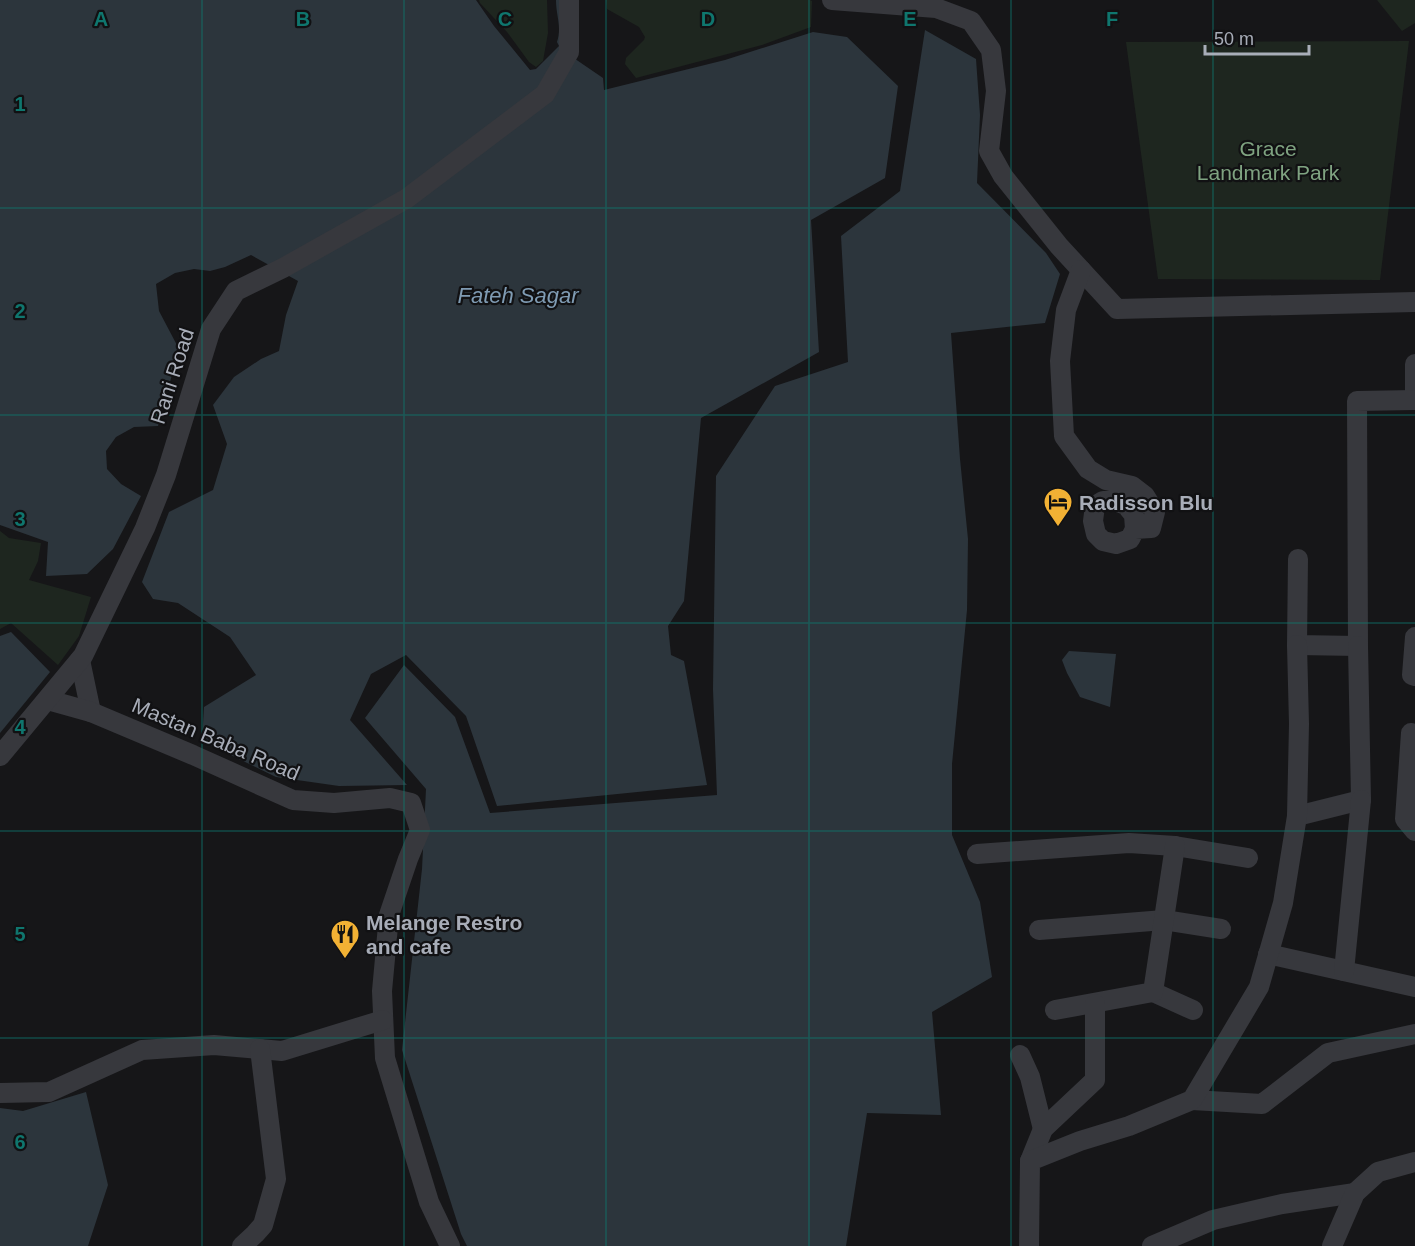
<svg xmlns="http://www.w3.org/2000/svg" width="1415" height="1246" viewBox="0 0 1415 1246" font-family="Arial,sans-serif">
	<rect width="100%" height="100%" fill="#161618"/>
	<g fill="#1e261f">
		<polygon points="479,0 547,0 548,33 543,61 536,67 529,62 507,32 480,3"/>
		<polygon points="606,0 810,0 812,1 811,27 762,45 636,78 625,64 626,58 644,40 645,37 639,27 607,9"/>
		<polygon points="1377,0 1415,0 1415,23 1402,31"/>
		<polygon points="1409,41 1380,280 1158,279 1126,42"/>
		<polygon points="0,531 9,538 41,543 38,561 29,580 91,597 79,636 58,665 11,623 0,629"/>
	</g>
	<g fill="#2c353c">
		<path d="M0,0h476l18,26 36,44 6,-1 23,-23 -2,-4c5,-16 -1,-26 -1,-42h5l1,50 41,28 1,12 121,-30 88,-28 34,5 51,49 -13,92 -74,42 8,132 -118,66 -17,183 -16,25 3,29 13,6 23,124 -210,21 -31,-90 -60,-61 -35,19 -21,46 57,65 -68,1 -63,-9 -74,-36 2,-34 52,-32 -26,-38 -52,-34 -25,-4 -11,-17 27,-70 44,-22 14,-46 -14,-39 21,-28 27,-18 18,-8 7,-36 12,-34 -47,-26 -26,12 -15,4 -16,-2 -19,4 -19,11 3,27 20,38 -21,77 -24,1 -18,10 -10,14 1,18 14,15 20,12 -28,53 -26,25 -41,2 2,-34 -48,-17z"/>
		<polygon points="925,30 976,59 980,115 977,183 1046,253 1060,274 1045,323 951,333 960,459 968,539 967,610 952,764 952,835 980,902 992,977 932,1012 941,1115 867,1113 846,1246 467,1246 461,1234 402,1050 422,869 426,789 365,718 404,665 455,717 490,813 717,795 713,689 716,476 775,386 848,362 841,236 900,191"/>
		<polygon points="11,632 50,672 0,733 0,636"/>
		<polygon points="1069,651 1116,654 1110,707 1080,697 1067,673 1062,660"/>
		<polygon points="86,1092 108,1185 88,1246 0,1246 0,1108 23,1111"/>
	</g>
	<g fill="none" stroke-linecap="round" stroke-linejoin="round">
		<g stroke="#37383d" stroke-width="20">
			<polyline points="832,0 936,8 971,21 991,50 996,91 989,151 1003,176 1059,246 1117,309 1415,302"/>
			<polyline points="1081,270 1066,310 1060,361 1064,436 1088,469 1106,480 1132,486 1145,496 1155,512 1151,528 1135,529 1130,539 1116,544 1103,541 1096,534 1093,521 1095,506 1103,501 1115,501 1126,505 1134,515 1135,529"/>
			<polyline points="1415,364 1415,393"/>
			<polyline points="1298,559 1297,645 1358,646 1357,401 1415,400"/>
			<polyline points="1415,637 1412,675 1415,676"/>
			<polyline points="80,660 91,712"/>
			<polyline points="48,700 91,712 193,755 293,800 334,803 390,798 411,803 420,830 408,859 389,915 382,991 385,1058 429,1202 450,1246"/>
			<polyline points="1411,733 1405,819 1415,831"/>
			<polyline points="0,756 83,656 145,528 166,475 211,329 236,291 283,268 406,199 545,94 569,52 569,0"/>
			<polyline points="1297,816 1361,800 1358,646"/>
			<polyline points="977,854 1129,843 1175,846 1248,858"/>
			<polyline points="1039,930 1164,920 1221,929"/>
			<polyline points="1268,954 1415,987"/>
			<polyline points="1344,971 1361,800"/>
			<polyline points="1153,992 1193,1010"/>
			<polyline points="1055,1010 1153,992 1175,846"/>
			<polyline points="1020,1055 1030,1077 1043,1129"/>
			<polyline points="0,1093 49,1092 142,1050 214,1045 282,1051 383,1020"/>
			<polyline points="1192,1100 1262,1104 1328,1053 1415,1034"/>
			<polyline points="1030,1161 1043,1129 1095,1080 1095,1004"/>
			<polyline points="242,1246 255,1234 263,1225 276,1179 260,1049"/>
			<polyline points="1029,1246 1030,1161 1080,1141 1129,1126 1192,1100 1259,987 1283,903 1297,816 1299,724 1297,645"/>
			<polyline points="1152,1246 1213,1220 1282,1204 1355,1193"/>
			<polyline points="1332,1246 1355,1193 1378,1172 1415,1162"/>
		</g>
	</g>
	<path fill="none" stroke="#0f766e" stroke-width="1.5" stroke-opacity="0.55" d="M202,0v1246M404,0v1246M606,0v1246M809,0v1246M1011,0v1246M1213,0v1246M0,208h1415M0,415h1415M0,623h1415M0,831h1415M0,1038h1415"/>
	<defs>
		<g id="hotel-pin" transform="scale(1.5)"><path d="M0 17L-7.5 6A9.5 9.5 0 1 1 7.5 6Z" fill="#f2b134" stroke="#111113"/><path d="M-6-4.5h1.5V1H6V5H4.5V3h-9V5H-6ZM-4 0a1.8 1.8 0 1 1 3.6 0ZM.5 0V-2.5h3Q6-2.5 6 0Z" fill="#111"/></g>
		<g id="restaurant-pin" transform="scale(1.5)"><path d="M0 17L-7.5 6A9.5 9.5 0 1 1 7.5 6Z" fill="#f2b134" stroke="#111113"/><path d="M-5-6h1v4h1v-4h1v4h1v-4h1v5L-1.5 .5V6h-2V.5L-5-1ZM5-6V6H3V1.5H1.5Q1.5-4 5-6Z" fill="#111"/></g>
	</defs>
	<g fill-rule="evenodd">
		<use href="#hotel-pin" x="1058" y="502"/>
		<use href="#restaurant-pin" x="345" y="934"/>
	</g>
	<g text-anchor="middle" dominant-baseline="central" stroke-width="4.5" stroke-linejoin="round" paint-order="stroke">
		<g font-size="21" fill="#7fa381" stroke="#111113">
			<text x="1268" y="148">Grace<tspan x="1268" dy="24">Landmark Park</tspan></text>
		</g>
		<g font-size="21" fill="#a8adb8" stroke="#111113">
			<text transform="translate(172 376) rotate(-72)">Rani Road</text>
			<text transform="translate(216 739) rotate(23)">Mastan Baba Road</text>
		</g>
		<g font-size="21" font-weight="bold" fill="#a8adb8" stroke="#111113" text-anchor="start">
			<text x="1079" y="502">Radisson Blu</text>
			<text x="366" y="922">Melange Restro<tspan x="366" dy="24">and cafe</tspan></text>
		</g>
		<g font-size="22" font-style="italic" fill="#7f9bb3" stroke="#111113">
			<text x="518" y="295">Fateh Sagar</text>
		</g>
	</g>
	<g font-size="20" text-anchor="middle" font-weight="bold" fill="#0f766e" stroke="#111113" stroke-width="4.5" stroke-linejoin="round" paint-order="stroke">
		<text x="101" y="26">A</text>
		<text x="303" y="26">B</text>
		<text x="505" y="26">C</text>
		<text x="708" y="26">D</text>
		<text x="910" y="26">E</text>
		<text x="1112" y="26">F</text>
		<text x="20" y="111">1</text>
		<text x="20" y="318">2</text>
		<text x="20" y="526">3</text>
		<text x="20" y="734">4</text>
		<text x="20" y="941">5</text>
		<text x="20" y="1149">6</text>
	</g>
	<path d="M1205 45v9h104v-9" fill="none" stroke="#a8adb8" stroke-width="3"/>
	<text x="1214" y="45" font-size="18" fill="#a8adb8" stroke="#111113" stroke-width="4.5" paint-order="stroke">50 m</text>
</svg>
